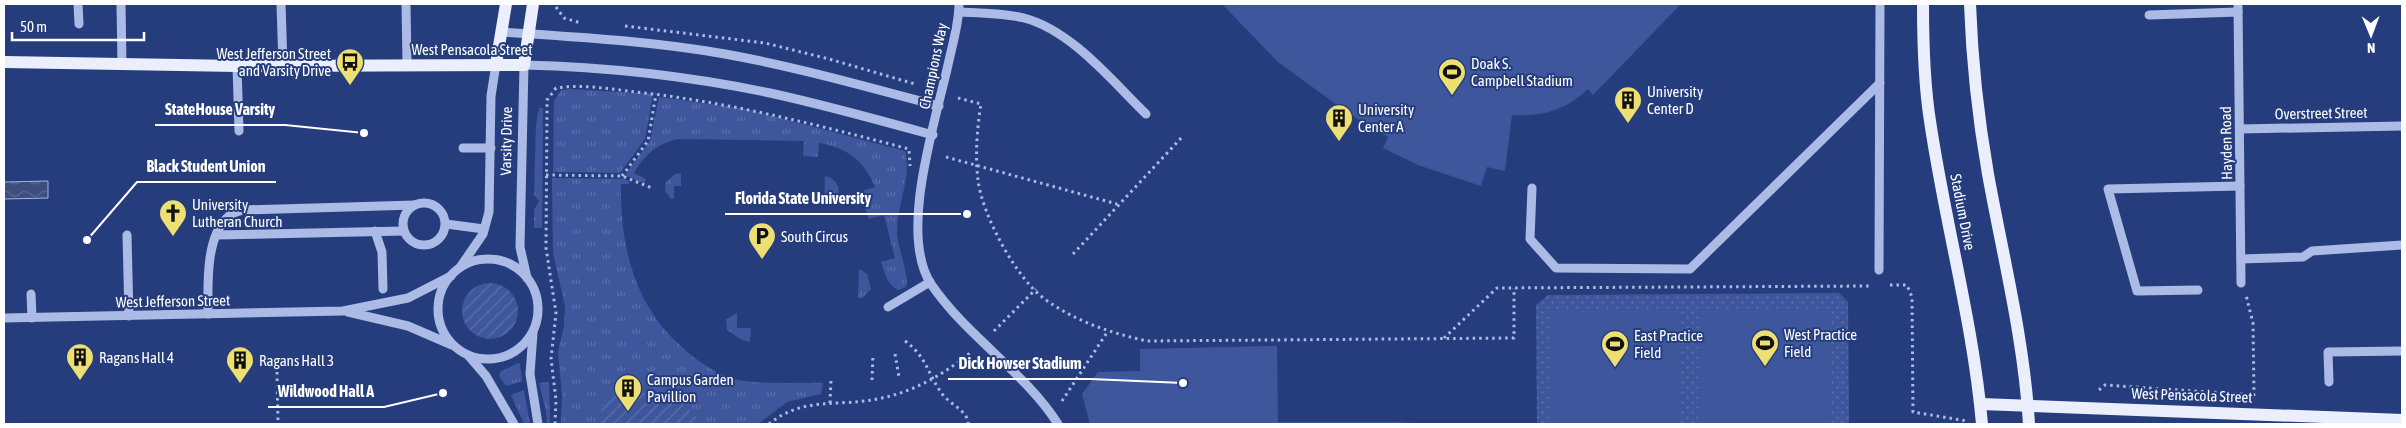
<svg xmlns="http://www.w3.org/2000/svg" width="2406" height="428" viewBox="0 0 2406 428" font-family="'Asap Condensed',sans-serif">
	<defs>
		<pattern id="grass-tufts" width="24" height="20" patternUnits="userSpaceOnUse" patternTransform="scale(1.25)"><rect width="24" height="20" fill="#3e579c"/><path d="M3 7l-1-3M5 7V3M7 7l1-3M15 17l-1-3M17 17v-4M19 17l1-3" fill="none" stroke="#5b70ab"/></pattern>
		<pattern id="park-dots" width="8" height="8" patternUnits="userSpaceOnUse" patternTransform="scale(1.25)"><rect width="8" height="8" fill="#3e579c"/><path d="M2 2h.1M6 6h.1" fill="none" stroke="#5b70ab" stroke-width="1.8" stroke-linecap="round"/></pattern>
		<pattern id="garden-furrows" width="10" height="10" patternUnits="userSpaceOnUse" patternTransform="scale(1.25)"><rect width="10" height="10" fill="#3e579c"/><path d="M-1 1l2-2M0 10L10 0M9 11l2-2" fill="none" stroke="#5b70ab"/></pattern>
		<pattern id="water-waves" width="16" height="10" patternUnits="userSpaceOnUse" patternTransform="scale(1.25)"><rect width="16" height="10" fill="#3d4e7c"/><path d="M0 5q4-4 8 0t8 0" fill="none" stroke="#5a6990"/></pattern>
	</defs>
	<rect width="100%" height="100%" fill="#263d7d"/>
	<g fill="url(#grass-tufts)">
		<polygon points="571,89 653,94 645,139 620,173 553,172 554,101 561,90"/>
		<path d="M659,97l87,12 159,42c7,28 -9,55 -8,83 1,14 13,43 9,53l-8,3c-11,-5 -13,-17 -17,-28l14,-4 -11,-43 -15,4 -10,-27 16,-5c-10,-26 -29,-40 -56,-44l-1,14 -15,-1 1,-15 -126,-2c-20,4 -34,16 -44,34l12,6 -2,4 -19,-8 25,-34z"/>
		<polygon points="539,108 543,108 542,228 534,228 534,210 539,201 534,195 536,125"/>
		<polygon points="681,173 681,186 674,186 674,199 671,199 665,191 666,182 675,174"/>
		<path d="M825,176c11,3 16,10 13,22l-5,4 -9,1z"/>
		<path d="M552,178l71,1 6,2v3h-8c-1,61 13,122 62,164 13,12 29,23 45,29 23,9 69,5 95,6l-2,11 -34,8 -29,22h-197l1,-28 -4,-44 6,-26 1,-20 -12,-53z"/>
		<polygon points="859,269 867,274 871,289 862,298 858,298"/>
		<polygon points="737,313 737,328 751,328 750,342 742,340 727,330 726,319"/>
		<polygon points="518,363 520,364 522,381 506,386 499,376 500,372"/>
		<polygon points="549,382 550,424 547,424 546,411 539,383"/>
		<polygon points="524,390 530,424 524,424 511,395"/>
	</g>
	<polygon fill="url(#park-dots)" points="1839,293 1848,302 1849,424 1537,424 1536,305 1548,295"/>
	<g fill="url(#garden-furrows)">
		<circle cx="490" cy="311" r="28"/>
		<polygon points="621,389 678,399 703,424 602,424 601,407"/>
	</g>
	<g fill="#3e579c">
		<path d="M1222,4h456l2,1 -87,90 -5,-6c-22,21 -46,28 -76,26l-7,56 -18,-4 -6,19 -63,-21 -35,-17 5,-11 -40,-24 -70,-51z"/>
		<polygon points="1829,309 1830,424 1701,424 1700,311"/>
		<polygon points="1679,311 1680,424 1551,424 1550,312"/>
		<polygon points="1277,346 1278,422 1399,422 1423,424 1090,424 1082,394 1098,372 1140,371 1140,349"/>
	</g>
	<polygon fill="url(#water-waves)" stroke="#a0b4e5" points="48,181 48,198 4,199 4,182"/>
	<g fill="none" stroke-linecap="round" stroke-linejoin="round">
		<g stroke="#abbbe5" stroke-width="3" stroke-dasharray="2.5 4" stroke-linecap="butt">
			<polyline points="556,7 564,18 581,23"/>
			<polyline points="625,26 765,43 829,59 915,84"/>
			<path d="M958,98l23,6c-4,24 -6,52 -3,76 4,35 39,100 68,120 31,22 65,33 101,41l367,-3v-50"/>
			<polyline points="946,157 1117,204"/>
			<polyline points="546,175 622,176 652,188"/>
			<polyline points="622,176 648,141 656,94"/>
			<polyline points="1073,254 1183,136"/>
			<polyline points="1890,285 1907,285 1912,297 1913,412 1967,421"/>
			<polyline points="994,331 1036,289"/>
			<polyline points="1444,338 1497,288 1870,286"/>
			<path d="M905,341c23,17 22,33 38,54 7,9 26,17 25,29"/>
			<polyline points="895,354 899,377"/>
			<polyline points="277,372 278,424"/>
			<polyline points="872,380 873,354"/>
			<polyline points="2099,390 2105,385 2254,395 2253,323 2246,295"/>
			<polyline points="1062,401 1108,331"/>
			<polyline points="830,403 831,379"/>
			<path d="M555,424l1,-24 -5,-41 5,-46 -10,-65 1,-140v-8l9,-12c25,-4 55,1 80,4 93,10 182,33 273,57l1,17"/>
			<path d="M769,424c36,-29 71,-16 113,-26 33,-7 62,-24 88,-45"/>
		</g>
		<g stroke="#abbbe5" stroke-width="9">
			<polyline points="78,4 79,24"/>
			<polyline points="121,4 122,65"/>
			<polyline points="281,4 283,65"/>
			<polyline points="406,4 407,64"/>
			<path d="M959,4c0,17 -5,35 -9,52 -12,58 -53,176 -19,228 36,53 93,87 127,140"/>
			<polyline points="2238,4 2241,283"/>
			<path d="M959,12c21,1 45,1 65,6 47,12 88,63 122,96"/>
			<polyline points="2149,15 2238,12"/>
			<path d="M502,32c75,5 150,9 223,22 72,13 143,33 214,52"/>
			<polyline points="237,66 239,131"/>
			<polyline points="2240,129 2402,126"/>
			<polyline points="463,148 491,148"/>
			<polyline points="1532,188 1530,239 1556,268 1690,269 1880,83"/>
			<circle cx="424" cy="224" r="21"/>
			<polyline points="446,224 484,229"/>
			<polyline points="375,231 382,252 383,289"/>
			<polyline points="127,235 129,316"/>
			<polyline points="217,235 404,231"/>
			<polyline points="2241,259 2303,257 2312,251 2402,245"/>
			<circle cx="488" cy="309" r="50"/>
			<polyline points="461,266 483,234 489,212 491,96 496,64"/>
			<polyline points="1879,270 1880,4"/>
			<path d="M527,278l-7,-31 4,-182c83,2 165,11 246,28 55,12 109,27 163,42"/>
			<polyline points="2198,290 2137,291 2108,189 2240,186"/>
			<polyline points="31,294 32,318"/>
			<polyline points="888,307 930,282"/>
			<polyline points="348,312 408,326 452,345"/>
			<path d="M208,314c0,-28 -3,-77 20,-97 3,-4 9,-5 14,-7l173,-5"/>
			<polyline points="4,318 343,311 408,298 451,276"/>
			<polyline points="533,333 530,374 538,424"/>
			<polyline points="468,355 486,376 514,424"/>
			<polyline points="2329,382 2328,352 2402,351"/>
		</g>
		<g stroke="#ebeffd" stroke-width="12">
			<path d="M1923,4c0,39 1,79 7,117 15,102 43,201 52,303"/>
			<path d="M1970,4c2,57 8,113 18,170 15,83 36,165 41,250"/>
			<polyline points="4,62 237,66 524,65 533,4"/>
			<polyline points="496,64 506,4"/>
			<polyline points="1981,404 2402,420"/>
		</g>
	</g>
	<defs>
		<g id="bus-pin" transform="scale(1.4375)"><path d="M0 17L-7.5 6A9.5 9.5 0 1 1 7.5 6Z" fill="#eddf71" stroke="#263d7d"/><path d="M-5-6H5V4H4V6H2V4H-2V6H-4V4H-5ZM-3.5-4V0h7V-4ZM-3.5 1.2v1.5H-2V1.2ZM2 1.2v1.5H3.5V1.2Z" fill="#111"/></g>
		<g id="stadium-pin" transform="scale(1.4375)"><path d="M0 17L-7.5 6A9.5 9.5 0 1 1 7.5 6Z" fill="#eddf71" stroke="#263d7d"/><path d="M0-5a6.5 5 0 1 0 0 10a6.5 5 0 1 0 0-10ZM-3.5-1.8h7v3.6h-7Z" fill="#111"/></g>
		<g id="building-pin" transform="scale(1.4375)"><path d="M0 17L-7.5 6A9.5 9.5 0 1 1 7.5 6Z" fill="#eddf71" stroke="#263d7d"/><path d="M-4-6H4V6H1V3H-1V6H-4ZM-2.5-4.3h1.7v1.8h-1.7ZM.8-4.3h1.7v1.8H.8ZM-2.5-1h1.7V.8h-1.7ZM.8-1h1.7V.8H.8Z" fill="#111"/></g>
		<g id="church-pin" transform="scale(1.4375)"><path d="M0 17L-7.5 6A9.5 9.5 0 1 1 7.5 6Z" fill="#eddf71" stroke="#263d7d"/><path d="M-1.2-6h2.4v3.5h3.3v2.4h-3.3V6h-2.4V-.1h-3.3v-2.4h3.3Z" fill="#111"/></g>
		<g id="parking-pin" transform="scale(1.4375)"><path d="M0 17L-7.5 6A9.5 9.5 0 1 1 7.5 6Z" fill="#eddf71" stroke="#263d7d"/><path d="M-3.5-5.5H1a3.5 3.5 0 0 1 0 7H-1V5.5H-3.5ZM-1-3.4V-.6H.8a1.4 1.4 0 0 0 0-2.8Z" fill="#111"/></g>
	</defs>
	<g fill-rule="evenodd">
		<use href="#bus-pin" x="350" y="62"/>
		<use href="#stadium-pin" x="1452" y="72"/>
		<use href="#building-pin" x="1628" y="100"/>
		<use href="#building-pin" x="1339" y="118"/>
		<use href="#church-pin" x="173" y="213"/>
		<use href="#parking-pin" x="762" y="236"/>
		<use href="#stadium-pin" x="1765" y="343"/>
		<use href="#stadium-pin" x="1615" y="344"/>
		<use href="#building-pin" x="80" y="357"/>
		<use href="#building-pin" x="240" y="360"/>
		<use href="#building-pin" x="628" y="388"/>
	</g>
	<g text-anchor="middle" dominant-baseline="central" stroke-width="4" stroke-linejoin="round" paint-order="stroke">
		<g font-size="15" fill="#fff" stroke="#263d7d">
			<text x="472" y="49">West Pensacola Street</text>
			<text transform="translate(933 66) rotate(-78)">Champions Way</text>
			<text transform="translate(2321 113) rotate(-1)">Overstreet Street</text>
			<text transform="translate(506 141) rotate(-89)">Varsity Drive</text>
			<text transform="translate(2226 143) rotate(-91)">Hayden Road</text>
			<text transform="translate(1963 212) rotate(79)">Stadium Drive</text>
			<text transform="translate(173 301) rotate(-1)">West Jefferson Street</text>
			<text transform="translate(2192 395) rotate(2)">West Pensacola Street</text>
		</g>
		<g font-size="15" fill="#fff" stroke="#263d7d" text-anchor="start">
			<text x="331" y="53" text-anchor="end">West Jefferson Street<tspan x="331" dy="17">and Varsity Drive</tspan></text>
			<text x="1471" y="63">Doak S.<tspan x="1471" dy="17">Campbell Stadium</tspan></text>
			<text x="1647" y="91">University<tspan x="1647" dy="17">Center D</tspan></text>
			<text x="1358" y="109">University<tspan x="1358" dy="17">Center A</tspan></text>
			<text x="192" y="204">University<tspan x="192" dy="17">Lutheran Church</tspan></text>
			<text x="781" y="236">South Circus</text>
			<text x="1784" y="334">West Practice<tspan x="1784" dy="17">Field</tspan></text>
			<text x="1634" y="335">East Practice<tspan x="1634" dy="17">Field</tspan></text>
			<text x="99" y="357">Ragans Hall 4</text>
			<text x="259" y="360">Ragans Hall 3</text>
			<text x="647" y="379">Campus Garden<tspan x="647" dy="17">Pavillion</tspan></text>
		</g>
	</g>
	<path fill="none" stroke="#fff" stroke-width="2" d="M364 133L285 125H155M87 240L137 182H276M967 214L881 214H725M1183 383L1091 379H948M443 393L384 407H268"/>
	<g fill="#fff" stroke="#263d7d" stroke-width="2">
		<circle cx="364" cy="133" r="5"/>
		<circle cx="87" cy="240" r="5"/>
		<circle cx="967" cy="214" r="5"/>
		<circle cx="1183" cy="383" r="5"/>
		<circle cx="443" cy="393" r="5"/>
	</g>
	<g font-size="16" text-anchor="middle" font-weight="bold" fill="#fff" stroke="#263d7d" stroke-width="4" stroke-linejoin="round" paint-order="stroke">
		<text x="220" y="115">StateHouse Varsity</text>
		<text x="206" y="172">Black Student Union</text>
		<text x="803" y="204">Florida State University</text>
		<text x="1020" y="369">Dick Howser Stadium</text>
		<text x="326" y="397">Wildwood Hall A</text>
	</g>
	<rect width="2406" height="428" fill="none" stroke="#ffffff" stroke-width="10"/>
	<g transform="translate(2371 35) rotate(179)" stroke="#263d7d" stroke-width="4" paint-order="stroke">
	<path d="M0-4L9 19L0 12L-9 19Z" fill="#ffffff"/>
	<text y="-8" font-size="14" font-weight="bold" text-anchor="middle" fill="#ffffff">N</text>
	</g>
	<path d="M12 32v8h132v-8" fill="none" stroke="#ffffff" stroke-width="2.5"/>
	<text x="20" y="32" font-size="15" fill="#ffffff" stroke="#263d7d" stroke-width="4" paint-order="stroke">50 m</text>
</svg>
